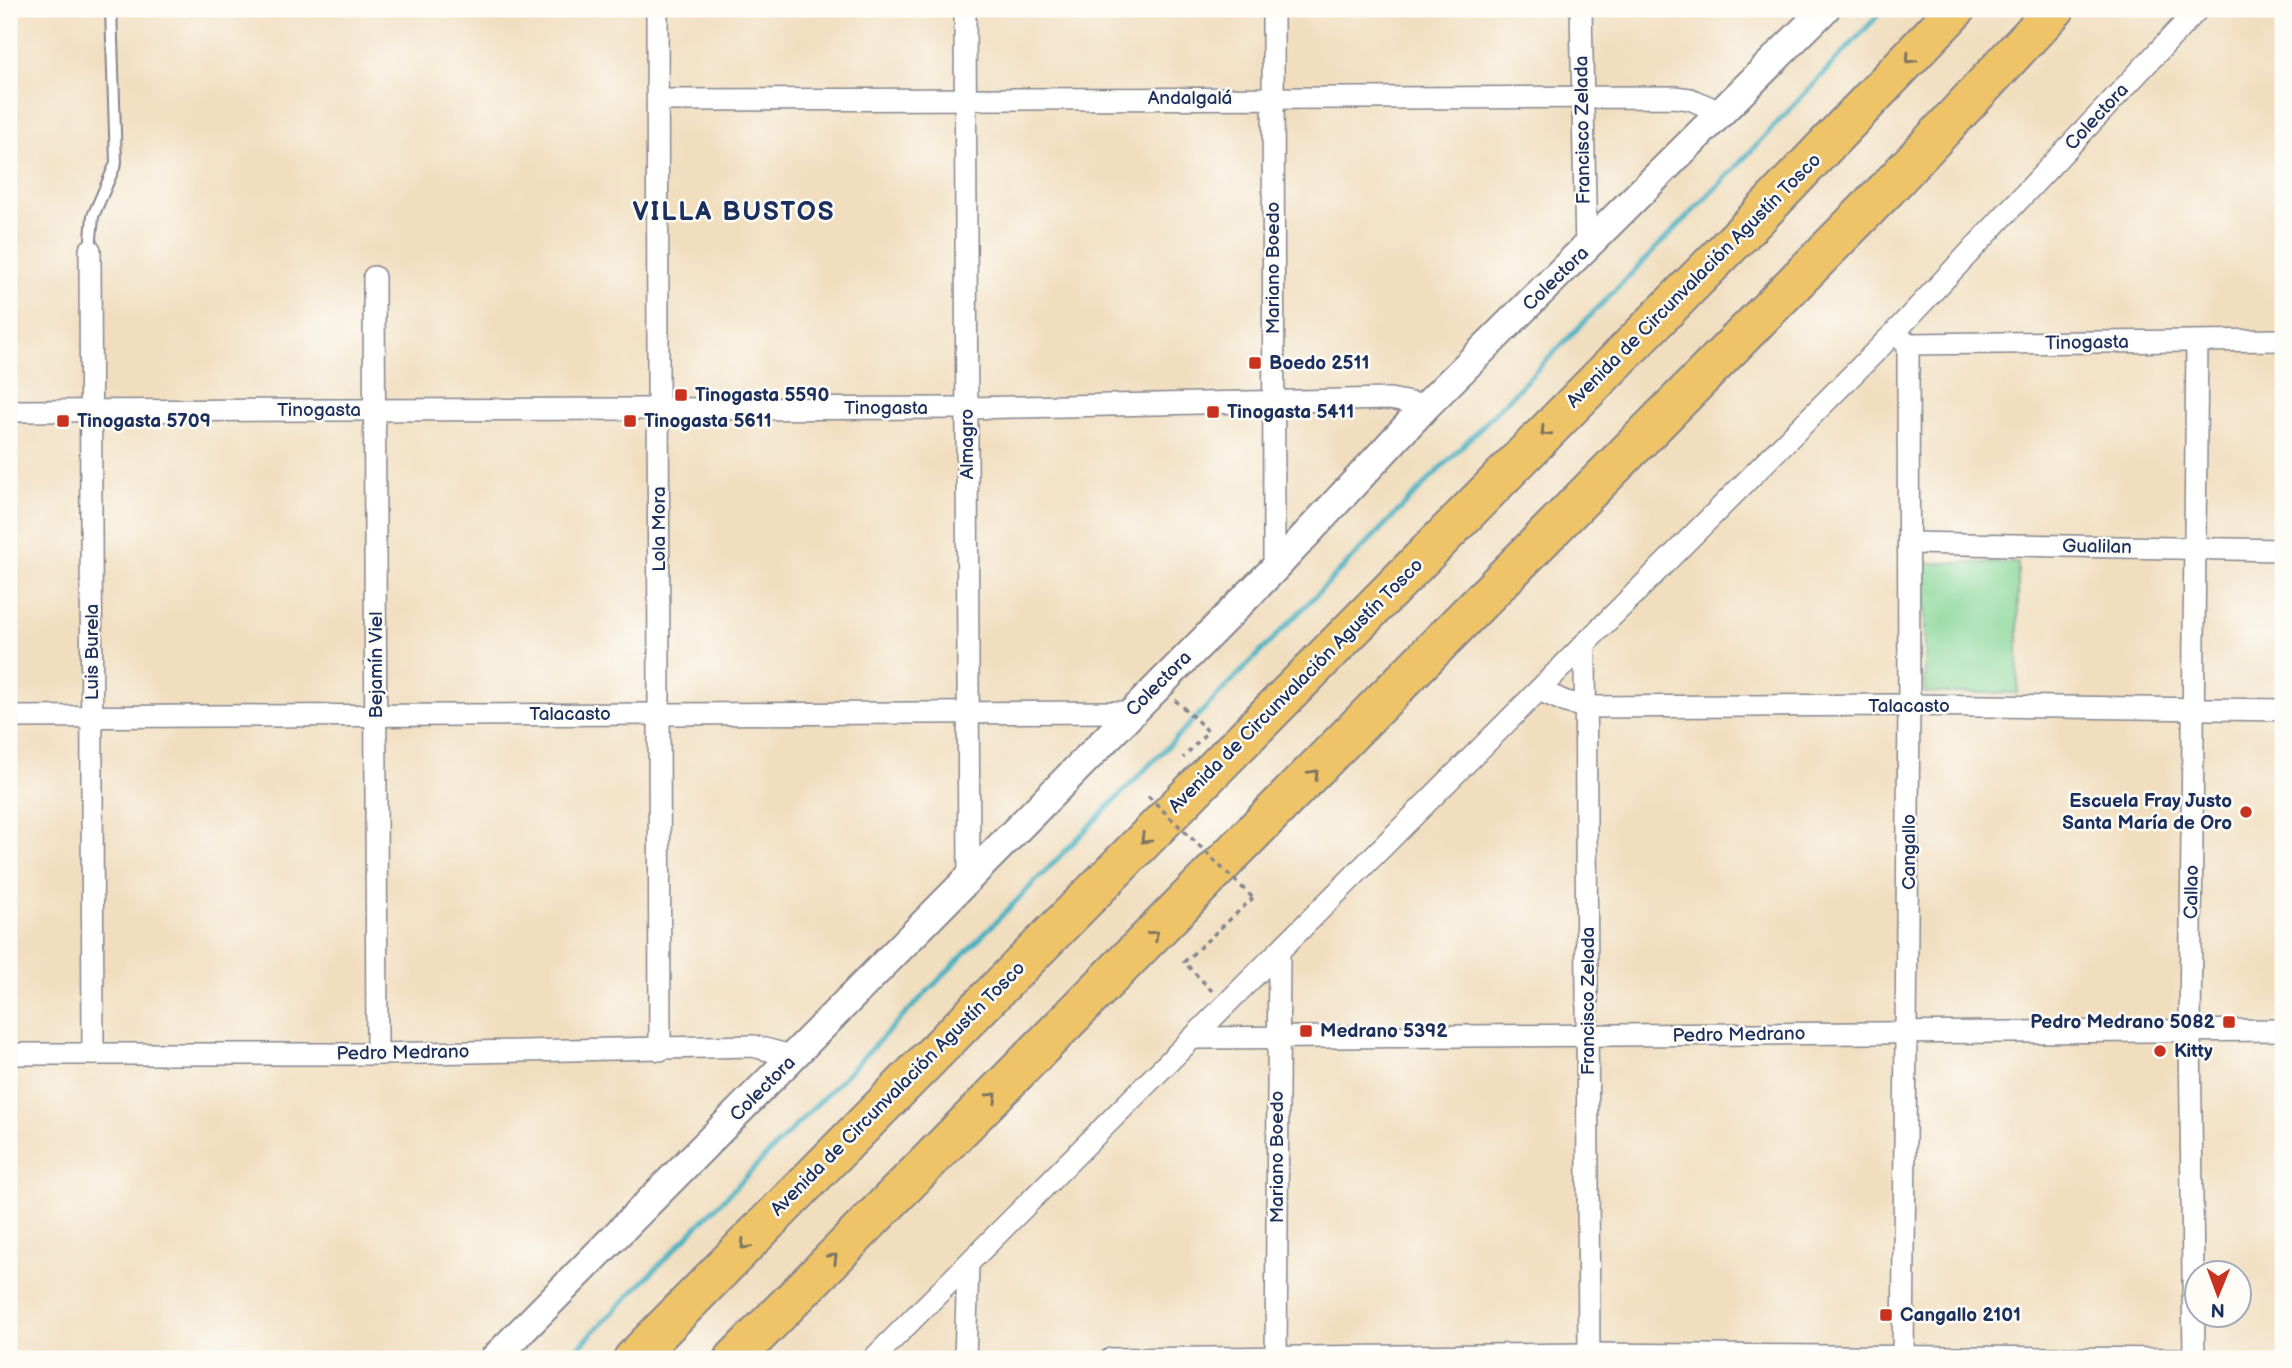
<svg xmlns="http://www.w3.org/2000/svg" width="2292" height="1368" viewBox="0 0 2292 1368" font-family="'Balsamiq Sans',sans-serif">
	<rect width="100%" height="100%" fill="#fdfcf7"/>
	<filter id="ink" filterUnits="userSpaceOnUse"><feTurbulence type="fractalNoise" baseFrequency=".0143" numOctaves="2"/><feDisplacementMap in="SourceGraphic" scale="14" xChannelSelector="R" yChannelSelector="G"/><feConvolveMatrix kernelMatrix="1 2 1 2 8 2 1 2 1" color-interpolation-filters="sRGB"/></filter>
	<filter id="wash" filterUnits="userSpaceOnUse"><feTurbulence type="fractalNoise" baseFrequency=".00686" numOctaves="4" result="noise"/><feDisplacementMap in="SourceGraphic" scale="28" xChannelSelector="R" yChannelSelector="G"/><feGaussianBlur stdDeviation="1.57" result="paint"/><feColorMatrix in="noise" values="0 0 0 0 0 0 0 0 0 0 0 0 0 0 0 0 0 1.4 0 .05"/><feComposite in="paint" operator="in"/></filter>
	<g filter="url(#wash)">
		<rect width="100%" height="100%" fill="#f1debf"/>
		<rect fill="#86d696" stroke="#50827a" stroke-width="2" x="1925" y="563" width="93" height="130"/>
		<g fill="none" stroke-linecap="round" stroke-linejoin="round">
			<polyline stroke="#44b0c1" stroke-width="5" points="567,1359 1734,169 1884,9"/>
		</g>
	</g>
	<g filter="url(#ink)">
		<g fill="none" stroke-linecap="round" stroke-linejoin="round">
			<g stroke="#86868e" stroke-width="14">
				<polyline id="service" points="90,250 93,216 116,163 111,9"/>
			</g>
			<g stroke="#86868e" stroke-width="24">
				<g id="minor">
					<polyline points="657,9 660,1050"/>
					<polyline points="965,9 969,880"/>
					<polyline points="1273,9 1274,569"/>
					<polyline points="1581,9 1586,251"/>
					<polyline points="658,100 1674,97 1690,99 1720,112"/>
					<polyline points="90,250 93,1054"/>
					<polyline points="374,277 377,1054"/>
					<polyline points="1899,337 1908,344 2283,340"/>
					<polyline points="9,411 967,408 1390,399 1426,406"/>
					<polyline points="1910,543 2283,550"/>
					<polyline points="1585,643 1589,1359"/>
					<polyline points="1539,690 1566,702 1586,707 1909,705 2283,710"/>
					<polyline points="9,717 1131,712"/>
					<polyline points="1195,1038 2283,1030"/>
					<polyline points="9,1054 377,1054 753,1046 795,1057"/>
					<polyline points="873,1359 1894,333 2198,9"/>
					<polyline points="965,1359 968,1265"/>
					<polyline points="1111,1359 1589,1354 2181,1359"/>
					<polyline points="1276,1359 1279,954"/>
					<polyline points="1903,1359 1909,705 1908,344"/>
					<polyline points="2194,1359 2190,1030 2197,342"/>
				</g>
			</g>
			<g stroke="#86868e" stroke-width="32">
				<polyline id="tertiary" points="494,1359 1274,569 1426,406 1825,9"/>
			</g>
			<g stroke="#86868e" stroke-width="42">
				<g id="motorway">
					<polyline points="633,1359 1756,219 1956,9"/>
					<polyline points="734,1359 1889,187 2055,9"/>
				</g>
			</g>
			<g stroke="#86868e" stroke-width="3.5" stroke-dasharray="5 5" stroke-linecap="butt">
				<polyline points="1175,700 1208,731 1183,758"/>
				<polyline points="1212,991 1184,962 1253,898"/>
			</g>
			<use href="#service" stroke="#fff" stroke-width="10"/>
			<use href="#minor" stroke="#fff" stroke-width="21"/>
			<use href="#tertiary" stroke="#fff" stroke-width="28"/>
			<use href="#motorway" stroke="#efc469" stroke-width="38"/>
			<polyline stroke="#86868e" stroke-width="3.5" stroke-dasharray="5 5" stroke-linecap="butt" points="1148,796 1253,898"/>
		</g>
		<defs><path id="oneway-chevron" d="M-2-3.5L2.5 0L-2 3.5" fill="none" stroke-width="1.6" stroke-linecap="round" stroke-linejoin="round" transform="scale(1.75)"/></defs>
		<g stroke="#7a7263">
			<use href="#oneway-chevron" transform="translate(1910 59) rotate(133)"/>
			<use href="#oneway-chevron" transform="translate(1545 432) rotate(134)"/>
			<use href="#oneway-chevron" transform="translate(1314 774) rotate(-46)"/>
			<use href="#oneway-chevron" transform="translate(1145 839) rotate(135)"/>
			<use href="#oneway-chevron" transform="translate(1154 935) rotate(-45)"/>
			<use href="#oneway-chevron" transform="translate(993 1097) rotate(-45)"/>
			<use href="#oneway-chevron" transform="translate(745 1245) rotate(134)"/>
			<use href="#oneway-chevron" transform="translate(833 1258) rotate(-45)"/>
		</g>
	</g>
	<g fill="#c8321e" stroke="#fdfcf7" stroke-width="2.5">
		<rect x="1248" y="356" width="14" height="14" rx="3.5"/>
		<rect x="674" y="388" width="14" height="14" rx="3.5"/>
		<rect x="1206" y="405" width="14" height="14" rx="3.5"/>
		<rect x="56" y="414" width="14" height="14" rx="3.5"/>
		<rect x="623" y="414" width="14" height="14" rx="3.5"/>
		<circle cx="2246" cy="812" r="7"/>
		<rect x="2222" y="1015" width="14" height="14" rx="3.5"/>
		<rect x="1299" y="1024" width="14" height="14" rx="3.5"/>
		<circle cx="2160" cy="1051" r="7"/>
		<rect x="1879" y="1308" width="14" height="14" rx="3.5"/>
	</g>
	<g text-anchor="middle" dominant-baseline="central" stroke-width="5" stroke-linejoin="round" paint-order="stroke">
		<g font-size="19" fill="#1b2f5e" stroke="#fdfcf7">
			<text x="1190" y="98">Andalgalá</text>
			<text transform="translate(2097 117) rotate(-47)">Colectora</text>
			<text transform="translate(1583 130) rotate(-91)">Francisco Zelada</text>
			<text transform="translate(1273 268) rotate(-90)">Mariano Boedo</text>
			<text transform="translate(1556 279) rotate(-44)">Colectora</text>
			<text transform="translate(1694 281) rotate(-45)">Avenida de Circunvalación Agustín Tosco</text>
			<text transform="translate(2087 343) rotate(-1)">Tinogasta</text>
			<text x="886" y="408">Tinogasta</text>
			<text x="319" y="410">Tinogasta</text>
			<text transform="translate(967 444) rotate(-90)">Almagro</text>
			<text transform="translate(659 529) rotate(-90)">Lola Mora</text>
			<text transform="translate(2097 547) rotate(1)">Gualilan</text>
			<text transform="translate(92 652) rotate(-90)">Luis Burela</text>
			<text transform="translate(376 665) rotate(-90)">Bejamín Viel</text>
			<text transform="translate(1159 684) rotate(-45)">Colectora</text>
			<text transform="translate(1296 686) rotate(-45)">Avenida de Circunvalación Agustín Tosco</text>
			<text x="1909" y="706">Talacasto</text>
			<text x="570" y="714">Talacasto</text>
			<text transform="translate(1909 852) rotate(-90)">Cangallo</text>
			<text transform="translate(2192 892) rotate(-89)">Callao</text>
			<text transform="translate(1588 1001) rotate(-90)">Francisco Zelada</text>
			<text transform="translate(1739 1035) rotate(-1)">Pedro Medrano</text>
			<text transform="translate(403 1053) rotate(-1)">Pedro Medrano</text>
			<text transform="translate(763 1089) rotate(-45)">Colectora</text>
			<text transform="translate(898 1089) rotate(-45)">Avenida de Circunvalación Agustín Tosco</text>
			<text transform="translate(1277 1157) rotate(-90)">Mariano Boedo</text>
		</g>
		<g font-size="19" font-weight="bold" fill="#1b2f5e" stroke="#fdfcf7" text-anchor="start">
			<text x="1269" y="363">Boedo 2511</text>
			<text x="695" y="395">Tinogasta 5590</text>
			<text x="1227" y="412">Tinogasta 5411</text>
			<text x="77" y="421">Tinogasta 5709</text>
			<text x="644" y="421">Tinogasta 5611</text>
			<text x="2232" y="801" text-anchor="end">Escuela Fray Justo<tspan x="2232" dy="22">Santa María de Oro</tspan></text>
			<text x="2215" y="1022" text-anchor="end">Pedro Medrano 5082</text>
			<text x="1320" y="1031">Medrano 5392</text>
			<text x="2174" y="1051">Kitty</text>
			<text x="1900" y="1315">Cangallo 2101</text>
		</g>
		<g font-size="26" font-weight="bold" letter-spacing="2" fill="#1b2f5e" stroke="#fdfcf7">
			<text x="734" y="212">VILLA BUSTOS</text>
		</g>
	</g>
	<rect width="2292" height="1368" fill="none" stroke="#fdfcf7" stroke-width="35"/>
	<g transform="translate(2218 1294) rotate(181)"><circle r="33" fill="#fdfcf7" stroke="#a3aaba" stroke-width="2"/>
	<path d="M0-5L12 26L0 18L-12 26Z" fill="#c8321e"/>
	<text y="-10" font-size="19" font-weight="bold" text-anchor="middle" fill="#1b2f5e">N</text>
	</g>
</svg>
